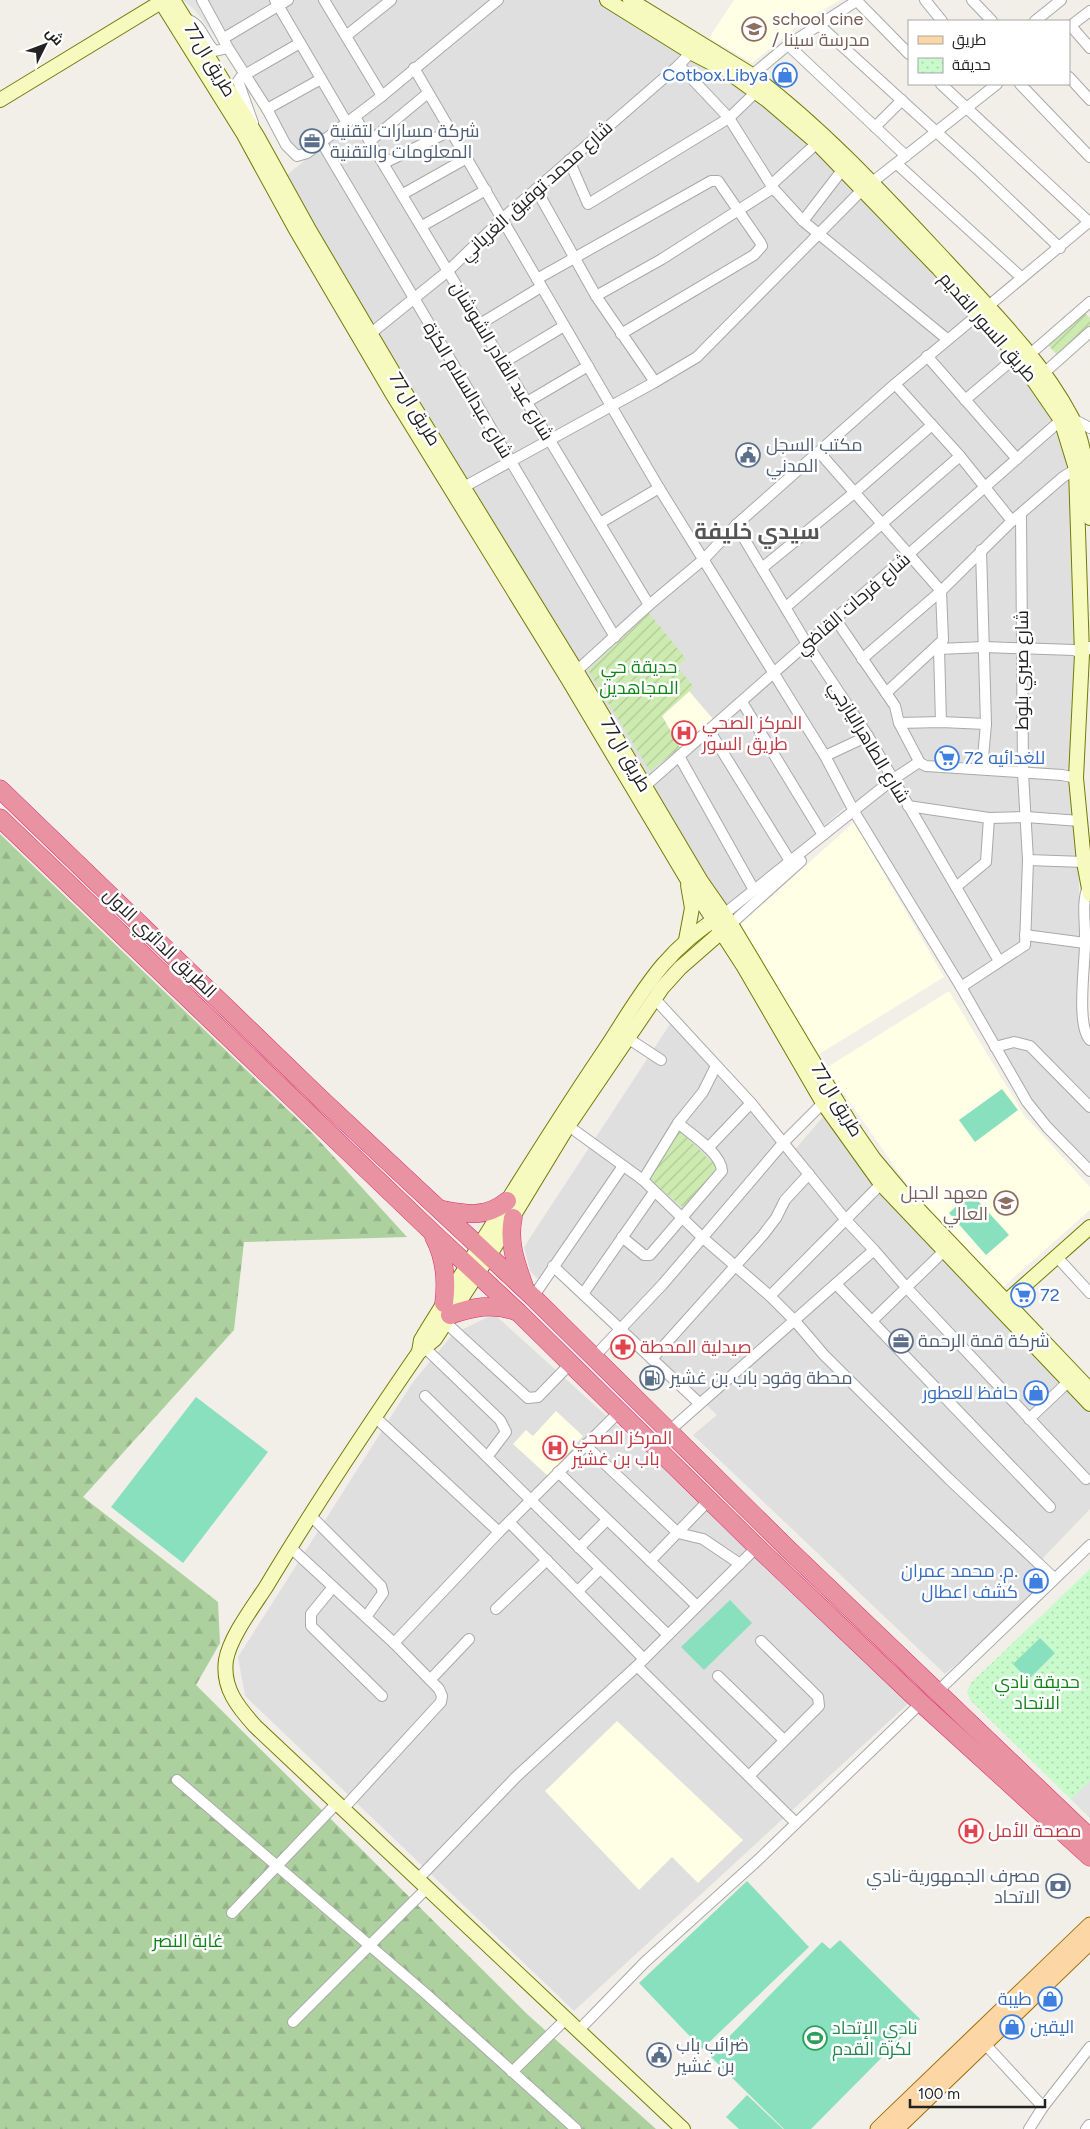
<svg xmlns="http://www.w3.org/2000/svg" width="1090" height="2129" viewBox="0 0 1090 2129" font-family="Figtree,Cairo,sans-serif">
	<defs>
		<pattern id="forest-firs" width="22" height="20" patternUnits="userSpaceOnUse" patternTransform="scale(1.25)"><rect width="22" height="20" fill="#add19e"/><path d="M5 1l3.5 6h-7zM16 11l3.5 6h-7z" fill="#95b388"/></pattern>
		<pattern id="park-dots" width="8" height="8" patternUnits="userSpaceOnUse" patternTransform="scale(1.25)"><rect width="8" height="8" fill="#c8facc"/><path d="M2 2h.1M6 6h.1" fill="none" stroke="#acd6af" stroke-width="1.8" stroke-linecap="round"/></pattern>
		<pattern id="garden-furrows" width="10" height="10" patternUnits="userSpaceOnUse" patternTransform="scale(1.25)"><rect width="10" height="10" fill="#cdebb0"/><path d="M-1 1l2-2M0 10L10 0M9 11l2-2" fill="none" stroke="#b0c997"/></pattern>
	</defs>
	<rect width="100%" height="100%" fill="#f2efe9"/>
	<g fill="#e0dfdf">
		<polygon points="202,0 498,0 307,153 294,154"/>
		<polygon points="499,0 604,0 725,77 819,150 1023,371 1057,423 1072,479 1078,858 1084,1041 1090,1045 1090,1164 1033,1103 849,804 724,913 281,180"/>
		<polygon points="672,1021 791,1154 823,1117 842,1135 893,1200 1090,1413 1090,1509 1042,1559 1051,1582 945,1674 693,1435 717,1415 555,1261 540,1281 530,1271 524,1247"/>
		<polygon points="494,1314 715,1514 910,1702 574,2011 245,1696 238,1657 413,1382 453,1334"/>
	</g>
	<g fill="#ffffe5">
		<polygon points="734,0 840,0 804,21 752,63 709,38"/>
		<polygon points="689,691 713,719 680,748 662,716"/>
		<polygon points="854,822 944,977 816,1056 739,926"/>
		<polygon points="949,991 1024,1115 1090,1187 1090,1210 1003,1287 915,1196 826,1068"/>
		<polygon points="556,1411 583,1436 548,1476 513,1444 526,1430 533,1436"/>
		<polygon points="617,1721 743,1840 698,1883 672,1857 639,1890 545,1791"/>
	</g>
	<polygon fill="url(#forest-firs)" points="0,834 313,1134 407,1237 244,1242 234,1330 83,1497 218,1602 220,1643 196,1685 527,2014 656,2129 0,2129"/>
	<polygon fill="url(#park-dots)" points="1090,1569 1090,1818 970,1700 967,1692 971,1683"/>
	<g fill="url(#garden-furrows)">
		<polygon points="1084,312 1090,318 1090,328 1059,357 1048,345"/>
		<polygon points="649,613 686,659 677,667 694,687 662,716 680,748 650,771 588,670"/>
		<polygon points="677,1128 717,1167 685,1209 648,1179"/>
	</g>
	<g fill="#88e0be">
		<polygon points="1002,1089 1018,1110 975,1142 959,1120"/>
		<polygon points="971,1193 1009,1235 986,1255 949,1213"/>
		<polygon points="196,1397 268,1452 183,1563 111,1507"/>
		<polygon points="730,1600 752,1623 704,1670 681,1647"/>
		<polygon points="1040,1638 1055,1653 1028,1680 1013,1664"/>
		<polygon points="747,1881 809,1947 702,2049 639,1983"/>
		<polygon points="840,1940 920,2019 811,2129 784,2129 710,2056 822,1942 830,1949"/>
		<polygon points="747,2095 783,2129 739,2129 726,2117"/>
	</g>
	<g fill="#e2e2e2">
		<polygon points="183,0 208,0 230,38 219,42 195,10"/>
		<polygon points="700,65 747,97 730,113 690,74"/>
		<polygon points="1090,1781 1090,1818 1071,1799"/>
	</g>
	<g fill="none" stroke-linecap="round" stroke-linejoin="round">
		<g stroke="#a9a9a9" stroke-width="12">
			<g id="street">
				<polyline points="202,0 228,48 267,109 286,145 297,156 307,153 382,96 498,0"/>
				<polyline points="275,0 347,123"/>
				<polyline points="324,0 382,96"/>
				<polyline points="925,0 942,21"/>
				<polyline points="972,0 992,21"/>
				<polyline points="857,1 909,54"/>
				<path d="M186,19c16,4 18,23 29,32l13,-3"/>
				<polyline points="1035,21 1061,0"/>
				<polyline points="819,25 976,168 1060,248"/>
				<polyline points="1071,26 1090,48"/>
				<polyline points="1069,27 1090,11"/>
				<polyline points="346,36 391,0"/>
				<polyline points="224,38 288,0"/>
				<polyline points="788,45 906,156"/>
				<polyline points="679,65 729,118 773,188 803,221 947,339"/>
				<polyline points="414,68 659,488 825,756 855,813 961,987 1027,1102 1047,1127 1090,1171"/>
				<polyline points="752,75 788,45 858,0"/>
				<polyline points="1069,77 1090,100"/>
				<polyline points="941,84 1089,222"/>
				<polyline points="1020,84 1090,157"/>
				<polyline points="267,109 321,79"/>
				<polyline points="355,117 649,605"/>
				<polyline points="253,123 238,81 241,77 300,43"/>
				<polyline points="875,127 902,100"/>
				<polyline points="370,141 428,93"/>
				<polyline points="322,143 615,637"/>
				<polyline points="569,160 588,204 729,118 756,92"/>
				<polyline points="384,163 450,131"/>
				<polyline points="897,164 1022,278"/>
				<polyline points="771,185 817,143"/>
				<polyline points="536,189 596,296 655,382"/>
				<polyline points="403,194 467,158"/>
				<polyline points="803,221 843,169"/>
				<polyline points="422,226 486,190"/>
				<polyline points="537,279 711,181 718,181 760,242 762,246 754,255 621,334"/>
				<polyline points="596,296 662,259 773,188"/>
				<polyline points="480,324 541,287"/>
				<polyline points="370,334 448,271 503,218 679,65 695,48"/>
				<polyline points="1029,355 1090,302"/>
				<polyline points="927,356 1017,459"/>
				<polyline points="503,363 564,326"/>
				<polyline points="1044,373 1090,332"/>
				<polyline points="895,384 960,456 1012,521"/>
				<polyline points="965,400 1017,356"/>
				<polyline points="527,402 588,366"/>
				<polyline points="819,452 941,591 943,640 939,649 941,722"/>
				<polyline points="462,488 655,382 697,357 861,191 997,84"/>
				<polyline points="600,523 659,488"/>
				<polyline points="736,525 807,644 868,736 999,961"/>
				<polyline points="981,550 986,724 982,769"/>
				<polyline points="762,568 854,493 932,425"/>
				<polyline points="786,607 960,456"/>
				<polyline points="836,620 895,706 899,723 920,763 926,766 1062,775 1076,778"/>
				<polyline points="939,649 984,647 1074,650 1082,654 1090,647"/>
				<polyline points="862,659 941,591 1012,521 1063,477 1076,469"/>
				<polyline points="572,675 649,605 704,559 736,525 895,384 1090,221"/>
				<polyline points="886,693 942,641"/>
				<polyline points="742,702 823,835"/>
				<polyline points="899,723 941,722 986,724"/>
				<polyline points="709,730 790,861"/>
				<polyline points="679,756 754,890"/>
				<polyline points="825,756 868,736"/>
				<polyline points="644,787 1061,420 1073,419 1090,428"/>
				<polyline points="908,806 989,818 1026,817 1080,821"/>
				<polyline points="1028,860 1084,862"/>
				<path d="M1088,886c-7,18 -2,38 -3,58 0,20 -9,82 5,96"/>
				<polyline points="956,887 986,862 989,818"/>
				<polyline points="724,914 892,780 919,762"/>
				<polyline points="731,924 801,861"/>
				<polyline points="1025,935 1085,943"/>
				<polyline points="961,987 1025,945 1028,860 1023,773 1021,515"/>
				<polyline points="655,999 751,1103 845,1219 874,1250"/>
				<polyline points="629,1039 661,1060"/>
				<polyline points="995,1047 1014,1042 1030,1046 1090,1107"/>
				<polyline points="563,1122 643,1180 703,1238 770,1296 795,1321 824,1355 949,1479 1054,1578"/>
				<polyline points="708,1148 751,1103"/>
				<polyline points="643,1180 678,1123 703,1092 716,1066"/>
				<path d="M622,1237l22,18h6l72,-84c-1,-18 -31,-37 -44,-48"/>
				<polyline points="1056,1256 1090,1293"/>
				<polyline points="553,1266 699,1403"/>
				<polyline points="836,1284 1050,1507"/>
				<polyline points="583,1294 654,1192"/>
				<polyline points="770,1296 881,1184"/>
				<polyline points="533,1297 623,1166"/>
				<polyline points="872,1321 944,1251"/>
				<polyline points="445,1322 528,1398 538,1397 570,1364"/>
				<polyline points="425,1348 500,1420 506,1432 487,1457"/>
				<polyline points="594,1357 663,1284 784,1142 823,1103"/>
				<polyline points="652,1359 763,1235 776,1218 785,1200 809,1174"/>
				<polyline points="425,1396 668,1635"/>
				<polyline points="375,1417 499,1532"/>
				<polyline points="1029,1419 1068,1382"/>
				<polyline points="668,1432 874,1250 906,1287 1086,1479"/>
				<polyline points="585,1445 678,1533 703,1539 740,1564"/>
				<polyline points="558,1472 697,1606"/>
				<polyline points="311,1516 381,1586 383,1593 366,1617"/>
				<polyline points="509,1522 644,1659"/>
				<polyline points="290,1547 394,1643 439,1689 442,1696 441,1702 343,1809"/>
				<polyline points="579,1548 607,1520"/>
				<polyline points="650,1561 709,1500"/>
				<polyline points="333,1587 311,1614 311,1626 382,1696"/>
				<polyline points="578,1591 600,1569"/>
				<polyline points="496,1609 547,1560"/>
				<polyline points="394,1643 499,1532 619,1412"/>
				<polyline points="637,1666 796,1823"/>
				<polyline points="718,1676 784,1740"/>
				<polyline points="430,1680 469,1639"/>
				<polyline points="936,1693 1090,1545"/>
				<polyline points="749,1776 819,1706 818,1697 761,1641"/>
				<polyline points="177,1780 425,1993 576,2129"/>
				<polyline points="418,1879 516,1777 637,1666 757,1547"/>
				<polyline points="232,1913 337,1803"/>
				<polyline points="293,2022 427,1888"/>
				<polyline points="578,2031 645,1962 758,1860 921,1703"/>
				<polyline points="985,2044 1043,2107 1029,2129"/>
				<polyline points="512,2072 566,2019"/>
				<polyline points="1043,2107 1090,2047"/>
				<polyline points="1086,2129 1089,2125"/>
			</g>
		</g>
		<g stroke="#707d05" stroke-width="16">
			<g id="secondary">
				<polyline points="160,0 243,133 295,228 393,395 568,679 687,879 744,967 823,1103 881,1184 1090,1404"/>
				<polyline points="173,0 257,136 308,228 403,389 577,672 701,881 731,924 856,1133 874,1159 900,1190 1090,1390"/>
				<polyline points="607,0 692,53 727,71 767,100 816,142 939,269 1017,356 1061,420 1076,469 1082,654 1076,778 1084,862 1090,894"/>
				<path d="M630,0l122,75c72,54 133,121 194,186 45,49 95,98 126,157 15,30 16,67 18,100"/>
				<polyline points="0,100 161,2"/>
				<polyline points="686,940 692,908 688,885"/>
				<polyline points="1000,1307 1090,1227"/>
				<path d="M419,1352l2,-12 6,-10c57,-91 113,-184 173,-273 39,-58 59,-104 122,-142"/>
				<path d="M683,2129l-428,-403c-17,-19 -33,-38 -29,-66 4,-23 27,-53 40,-73 48,-80 100,-158 153,-235l16,-13 54,-83 79,-130 94,-138 18,-20 48,-42"/>
			</g>
		</g>
		<g stroke="#a06b00" stroke-width="17">
			<g id="primary">
				<polyline points="878,2129 1090,1925"/>
				<polyline points="896,2129 1090,1942"/>
			</g>
		</g>
		<g stroke="#dc2a67" stroke-width="19">
			<g id="highway">
				<polyline points="0,789 320,1098 533,1297 787,1548 1090,1838"/>
				<polyline points="0,818 432,1232 518,1312 757,1547 921,1703 1090,1857"/>
				<path d="M439,1209c26,5 46,10 68,-8"/>
				<path d="M513,1218c-5,25 3,45 11,68"/>
				<path d="M434,1237c11,21 13,43 10,66"/>
				<path d="M450,1315c23,-8 42,-12 65,-4"/>
			</g>
		</g>
		<use href="#street" stroke="#fff" stroke-width="10"/>
		<use href="#secondary" stroke="#f7fabf" stroke-width="14"/>
		<use href="#primary" stroke="#fcd6a4" stroke-width="15"/>
		<use href="#highway" stroke="#e892a2" stroke-width="18"/>
	</g>
	<defs>
		<g id="school-ring" transform="scale(1.25)"><circle r="9.5" fill="#fff" stroke="#8d6e63" stroke-width="1.5"/><path d="M0-5L7-2L0 1L-7-2ZM-4 1L0 2.5L4 1V4Q0 6-4 4Z" fill="#8d6e63"/></g>
		<g id="shop-ring" transform="scale(1.25)"><circle r="9.5" fill="#fff" stroke="#3f7fe0" stroke-width="1.5"/><path d="M-5-2.5h2.3a2.7 3.5 0 0 1 5.4 0H5L5.5 6h-11ZM-1.5-2.5h3a1.5 2.3 0 0 0-3 0Z" fill="#3f7fe0"/></g>
		<g id="office-ring" transform="scale(1.25)"><circle r="9.5" fill="#fff" stroke="#5c6f8a" stroke-width="1.5"/><path d="M-6-3h4V-5.5h4V-3h4V5H-6ZM-1-4.5V-3h2v-1.5ZM-6 0V1H6V0Z" fill="#5c6f8a"/></g>
		<g id="civic-ring" transform="scale(1.25)"><circle r="9.5" fill="#fff" stroke="#5c6f8a" stroke-width="1.5"/><path d="M-.6-6.5H3V-4.5H.6V-3L4-1V1h2V6H-6V1h2V-1L-.6-3ZM-1.2 2.5V6h2.4V2.5Z" fill="#5c6f8a"/></g>
		<g id="hospital-ring" transform="scale(1.25)"><circle r="9.5" fill="#fff" stroke="#e0444e" stroke-width="1.5"/><path d="M-5-5h3v3.5h4V-5h3V5h-3V1.5h-4V5h-3Z" fill="#e0444e"/></g>
		<g id="supermarket-ring" transform="scale(1.25)"><circle r="9.5" fill="#fff" stroke="#3f7fe0" stroke-width="1.5"/><path d="M-6-5.5h2.5l.6 2H6L4.5 2H-2.5L-4.4-4H-6ZM-1.5 3.2a1.3 1.3 0 1 0 .1 0ZM3 3.2a1.3 1.3 0 1 0 .1 0Z" fill="#3f7fe0"/></g>
		<g id="university-ring" transform="scale(1.25)"><circle r="9.5" fill="#fff" stroke="#8d6e63" stroke-width="1.5"/><path d="M0-5L7-2L0 1L-7-2ZM-4 1L0 2.5L4 1V4Q0 6-4 4Z" fill="#8d6e63"/></g>
		<g id="pharmacy-ring" transform="scale(1.25)"><circle r="9.5" fill="#fff" stroke="#e0444e" stroke-width="1.5"/><path d="M-2-6h4v4h4v4h-4v4h-4v-4h-4v-4h4Z" fill="#e0444e"/></g>
		<g id="fuel-ring" transform="scale(1.25)"><circle r="9.5" fill="#fff" stroke="#5c6f8a" stroke-width="1.5"/><path d="M-5.5-6h7V0h2V4h1.3V-2.5L3-4.5l.8-.8L6-3V5H2.5V1h-1V6h-7ZM-4.2-4.7v3.2H.2V-4.7Z" fill="#5c6f8a"/></g>
		<g id="bank-ring" transform="scale(1.25)"><circle r="9.5" fill="#fff" stroke="#5c6f8a" stroke-width="1.5"/><path d="M-6-4H6V4H-6ZM0-2.3a2.3 2.3 0 1 0 0 4.6a2.3 2.3 0 1 0 0-4.6Z" fill="#5c6f8a"/></g>
		<g id="stadium-ring" transform="scale(1.25)"><circle r="9.5" fill="#fff" stroke="#2e9e5b" stroke-width="1.5"/><path d="M0-5a6.5 5 0 1 0 0 10a6.5 5 0 1 0 0-10ZM-3.5-1.8h7v3.6h-7Z" fill="#2e9e5b"/></g>
	</defs>
	<g fill-rule="evenodd">
		<use href="#school-ring" x="754" y="29"/>
		<use href="#shop-ring" x="785" y="75"/>
		<use href="#office-ring" x="312" y="141"/>
		<use href="#civic-ring" x="748" y="455"/>
		<use href="#hospital-ring" x="684" y="733"/>
		<use href="#supermarket-ring" x="947" y="758"/>
		<use href="#university-ring" x="1006" y="1203"/>
		<use href="#supermarket-ring" x="1023" y="1295"/>
		<use href="#office-ring" x="901" y="1341"/>
		<use href="#pharmacy-ring" x="623" y="1347"/>
		<use href="#fuel-ring" x="652" y="1378"/>
		<use href="#shop-ring" x="1036" y="1393"/>
		<use href="#hospital-ring" x="555" y="1448"/>
		<use href="#shop-ring" x="1036" y="1581"/>
		<use href="#hospital-ring" x="971" y="1831"/>
		<use href="#bank-ring" x="1058" y="1886"/>
		<use href="#shop-ring" x="1050" y="1999"/>
		<use href="#shop-ring" x="1012" y="2027"/>
		<use href="#stadium-ring" x="815" y="2038"/>
		<use href="#civic-ring" x="659" y="2055"/>
	</g>
	<g text-anchor="middle" dominant-baseline="central" stroke-width="5" stroke-linejoin="round" paint-order="stroke">
		<g font-size="18" fill="#785e54" stroke="#fff" text-anchor="start">
			<text x="772" y="19">school cine<tspan x="772" dy="21">/ مدرسة سينا</tspan></text>
			<text x="988" y="1193" text-anchor="end">معهد الجبل<tspan x="988" dy="21">العالي</tspan></text>
		</g>
		<g font-size="18" fill="#222" stroke="#fff">
			<text transform="translate(210 60) rotate(59)">طريق ال77</text>
			<text transform="translate(536 191) rotate(-42)">شارع محمد توفيق الغرياني</text>
			<text transform="translate(988 327) rotate(49)">طريق السور القديم</text>
			<text transform="translate(502 361) rotate(59)">شارع عبد القادر الشوشان</text>
			<text transform="translate(468 390) rotate(59)">شارع عبدالسلام الكزة</text>
			<text transform="translate(415 409) rotate(59)">طريق ال77</text>
			<text transform="translate(853 604) rotate(-41)">شارع فرحات القاضي</text>
			<text transform="translate(1022 670) rotate(-90)">شارع صبري بلوط</text>
			<text transform="translate(869 742) rotate(59)">شارع الطاهراليازجي</text>
			<text transform="translate(626 755) rotate(60)">طريق ال77</text>
			<text transform="translate(160 943) rotate(44)">الطريق الدائري الاول</text>
			<text transform="translate(837 1100) rotate(59)">طريق ال77</text>
		</g>
		<g font-size="18" fill="#366cbe" stroke="#fff" text-anchor="end">
			<text x="768" y="75">Cotbox.Libya</text>
			<text x="964" y="758" text-anchor="start">72 للغدائيه</text>
			<text x="1040" y="1295" text-anchor="start">72</text>
			<text x="1018" y="1393">حافظ للعطور</text>
			<text x="1018" y="1571">م. محمد عمران.<tspan x="1018" dy="21">كشف اعطال</tspan></text>
			<text x="1032" y="1999">طيبة</text>
			<text x="1030" y="2027" text-anchor="start">اليقين</text>
		</g>
		<g font-size="18" fill="#4e5e75" stroke="#fff" text-anchor="start">
			<text x="330" y="131">شركة مسارات لتقنية<tspan x="330" dy="21">المعلومات والتقنية</tspan></text>
			<text x="766" y="445">مكتب السجل<tspan x="766" dy="21">المدني</tspan></text>
			<text x="918" y="1341">شركة قمة الرحمة</text>
			<text x="670" y="1378">محطة وقود باب بن غشير</text>
			<text x="1040" y="1876" text-anchor="end">مصرف الجمهورية-نادي<tspan x="1040" dy="21">الاتحاد</tspan></text>
			<text x="676" y="2045">ضرائب باب<tspan x="676" dy="21">بن غشير</tspan></text>
		</g>
		<g font-size="18" fill="#0c8416" stroke="#fff">
			<text x="639" y="667">حديقة حي<tspan x="639" dy="21">المجاهدين</tspan></text>
			<text x="1037" y="1682">حديقة نادي<tspan x="1037" dy="21">الاتحاد</tspan></text>
			<text x="188" y="1941">غابة النصر</text>
		</g>
		<g font-size="18" fill="#be3a42" stroke="#fff" text-anchor="start">
			<text x="702" y="723">المركز الصحي<tspan x="702" dy="21">طريق السور</tspan></text>
			<text x="640" y="1347">صيدلية المحطة</text>
			<text x="572" y="1438">المركز الصحي<tspan x="572" dy="21">باب بن غشير</tspan></text>
			<text x="988" y="1831">مصحة الأمل</text>
		</g>
		<g font-size="18" fill="#27864d" stroke="#fff" text-anchor="start">
			<text x="832" y="2028">نادي الإتحاد<tspan x="832" dy="21">لكرة القدم</tspan></text>
		</g>
		<g font-size="22" font-weight="bold" fill="#555" stroke="#fff">
			<text x="757" y="531">سيدي خليفة</text>
		</g>
	</g>
	<rect x="908" y="20" width="162" height="65" fill="#ffffff" stroke="#a7a7a7"/>
	<rect x="918" y="36" width="25" height="8" fill="#fcd6a4" stroke="#a7a7a7"/>
	<text x="952" y="45" font-size="15" fill="#222222">طريق</text>
	<rect x="918" y="58" width="25" height="15" fill="url(#park-dots)" stroke="#a7a7a7"/>
	<text x="952" y="70" font-size="15" fill="#222222">حديقة</text>
	<g transform="translate(45 45) rotate(48)" stroke="#ffffff" stroke-width="4" paint-order="stroke">
	<path d="M0-4L9 19L0 12L-9 19Z" fill="#222222"/>
	<text y="-8" font-size="14" font-weight="bold" text-anchor="middle" fill="#222222">ش</text>
	</g>
	<path d="M910 2099v8h135v-8" fill="none" stroke="#222222" stroke-width="2.5"/>
	<text x="918" y="2099" font-size="15" fill="#222222" stroke="#ffffff" stroke-width="4" paint-order="stroke">100 m</text>
</svg>
